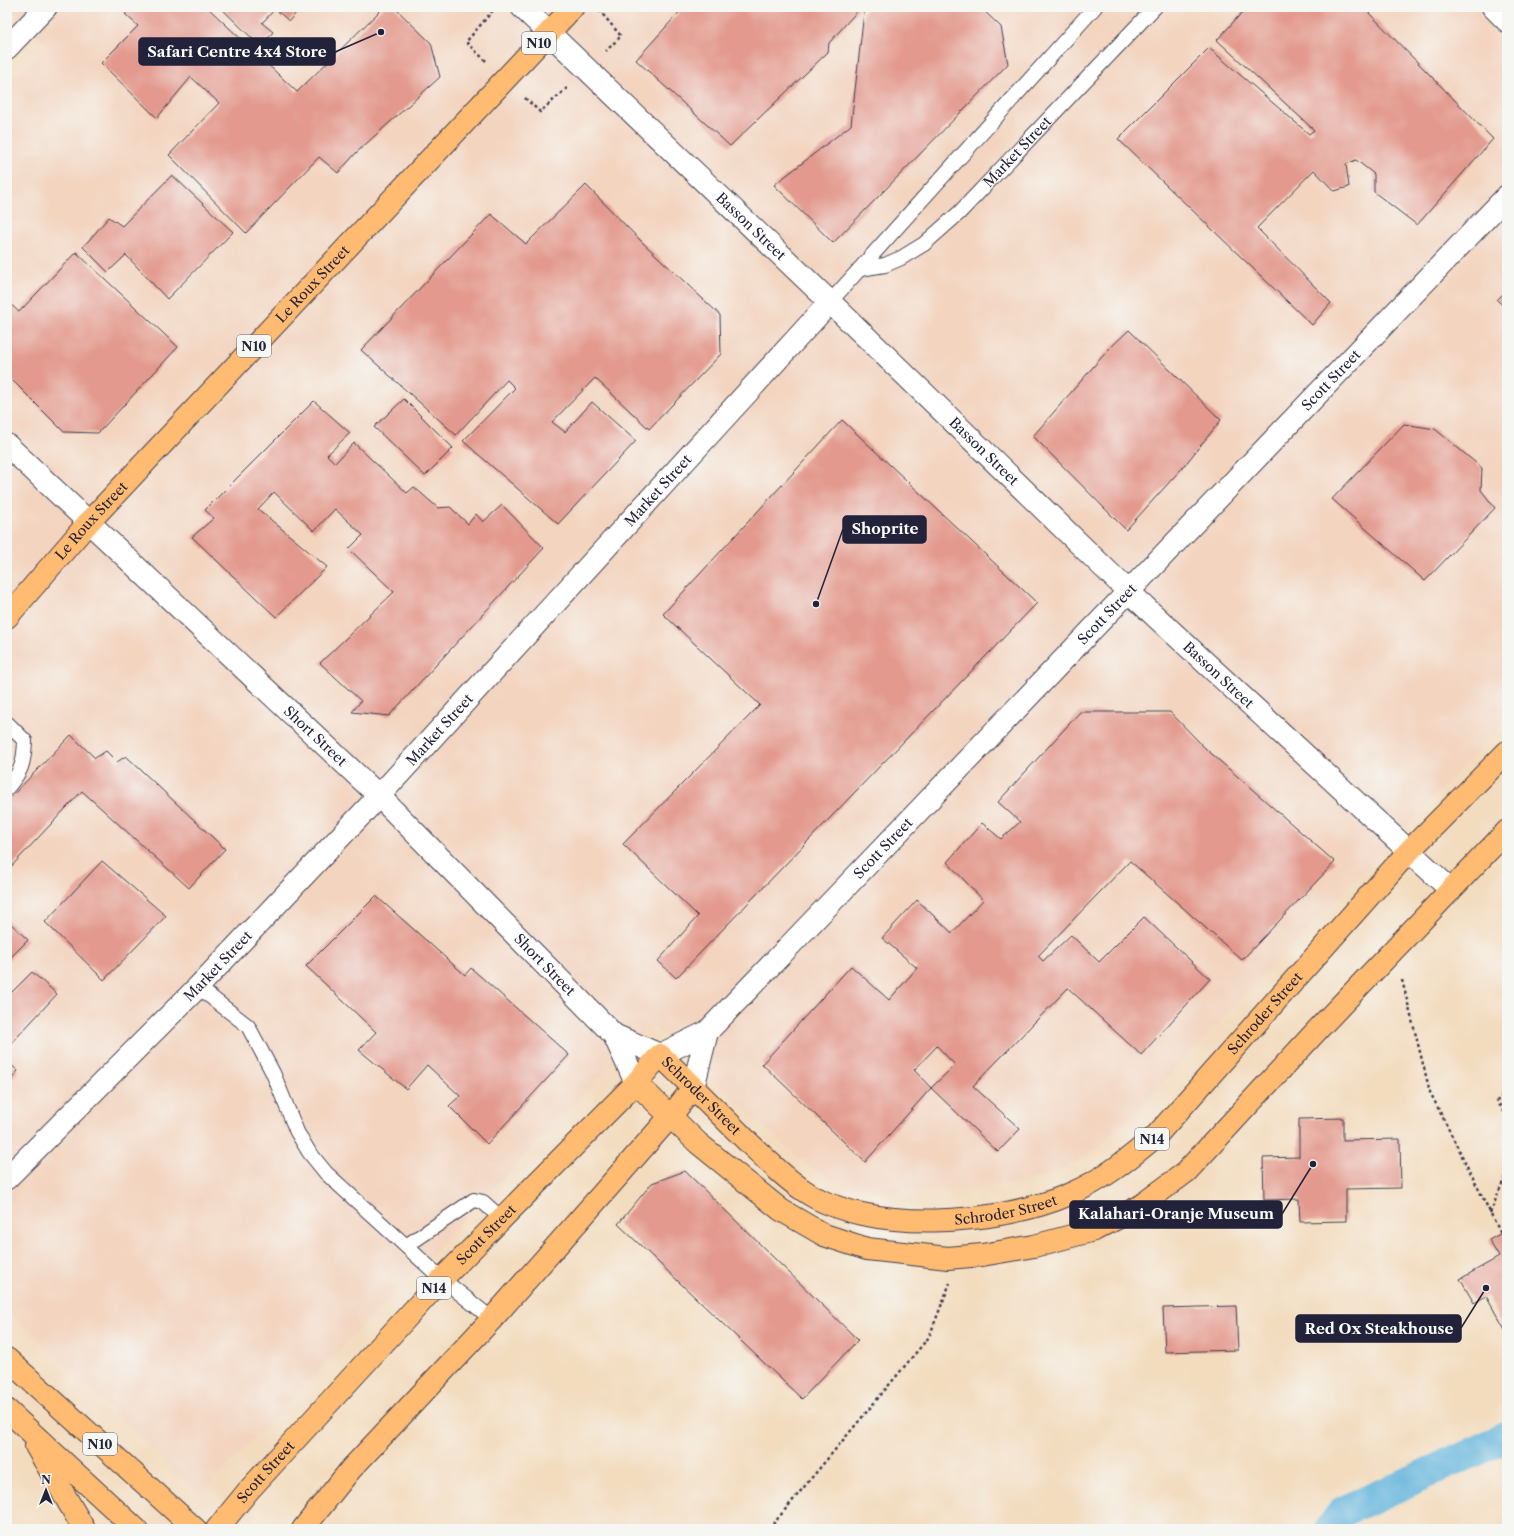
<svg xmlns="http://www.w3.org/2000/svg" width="1514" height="1536" viewBox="0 0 1514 1536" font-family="'Libre Caslon Text',serif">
	<rect width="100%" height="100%" fill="#f6f6f2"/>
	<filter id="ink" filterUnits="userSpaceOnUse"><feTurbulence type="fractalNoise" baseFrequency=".025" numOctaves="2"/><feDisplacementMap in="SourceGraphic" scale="8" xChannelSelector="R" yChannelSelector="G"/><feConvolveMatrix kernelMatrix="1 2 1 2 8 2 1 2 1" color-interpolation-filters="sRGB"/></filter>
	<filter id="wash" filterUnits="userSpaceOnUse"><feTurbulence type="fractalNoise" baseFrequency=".012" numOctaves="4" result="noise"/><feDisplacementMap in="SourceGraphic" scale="16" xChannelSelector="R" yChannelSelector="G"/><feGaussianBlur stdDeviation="0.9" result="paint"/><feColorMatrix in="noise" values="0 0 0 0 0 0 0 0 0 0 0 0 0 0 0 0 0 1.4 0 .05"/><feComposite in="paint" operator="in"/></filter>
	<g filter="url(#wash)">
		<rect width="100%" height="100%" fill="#f3dbbe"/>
		<polygon fill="#f3d4bf" points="7,7 1507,7 1507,720 1136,1110 1095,1150 1061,1171 1024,1182 972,1189 887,1190 851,1187 810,1168 651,1024 200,1495 7,1310 7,85 46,45"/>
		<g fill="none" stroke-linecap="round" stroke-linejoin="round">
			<polyline stroke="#60b3dc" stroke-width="31" points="1331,1529 1342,1512 1507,1437"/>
		</g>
		<g id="blocks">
			<g fill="#e3998d" fill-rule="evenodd">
				<polygon points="124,7 207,7 297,92 384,7 394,7 431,43 440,77 357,152 338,173 319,157 246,233 169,155 219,103 191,77 157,118 101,63 138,26 126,15"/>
				<polygon points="220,7 301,7 289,21 275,9 262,23 273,32 261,47"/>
				<polygon points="684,7 861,7 829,43 828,52 730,146 636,60"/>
				<polygon points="869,7 980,7 1001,27 1008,64 833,243 774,185 851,125 864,12"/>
				<polygon points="1247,7 1363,7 1493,139 1417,225 1374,192 1374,174 1356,160 1346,164 1349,187 1334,191 1314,170 1257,228 1331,303 1312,325 1118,139 1209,48 1309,134 1314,130 1217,40"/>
				<polygon points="172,175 233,232 167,299 126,255 108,272 83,247 109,217 122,226"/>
				<polygon points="586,185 642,242 720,315 721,354 649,429 595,378 552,422 565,432 592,402 636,441 558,524 463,441 515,388 507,380 456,435 361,350 491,214 526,244"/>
				<polygon points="76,252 178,347 98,433 64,432 7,375 7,301 19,312"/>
				<polygon points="1507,290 1507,309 1497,300"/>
				<polygon points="1129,330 1221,420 1184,466 1126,530 1033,436 1108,350"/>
				<polygon points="404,399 453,448 425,476 374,427"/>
				<polygon points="314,401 350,433 327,455 335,463 354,443 407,493 414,487 438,508 450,507 468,524 476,514 483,522 502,505 544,548 389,716 352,712 361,701 320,663 394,592 349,549 363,535 335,509 314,531 274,492 258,509 327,567 276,617 192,537 214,518 205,510"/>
				<polygon points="842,420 1037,603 676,978 658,961 698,916 623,844 760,705 663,614"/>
				<polygon points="1404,424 1435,429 1482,468 1481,490 1495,508 1425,581 1332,499"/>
				<path d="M1080,712h90l35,36 130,114 -93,98 -112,-99 -92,95 5,5 28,-26 28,27 45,-45 66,62 -69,76 -73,-67 -95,98 47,43 -22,23 -67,-64 -66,74 -103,-98 89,-98 38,34 28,-32 -35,-30 35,-38 35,33 31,-33 -36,-38 35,-39 19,16 19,-17 -22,-20zM937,1046l18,19 -24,23 -17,-18z"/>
				<polygon points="71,735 95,758 106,751 117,762 126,756 225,849 189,888 82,791 7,871 7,801"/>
				<polygon points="102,861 166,916 104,980 45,922"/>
				<polygon points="376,896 465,975 471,968 569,1055 487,1144 449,1106 460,1096 427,1065 406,1089 359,1050 376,1032 306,966"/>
				<polygon points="7,920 28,940 7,961"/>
				<polygon points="32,972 57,994 7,1048 7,989 11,993"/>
				<polygon points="7,1061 18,1071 7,1084"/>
				<polygon points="1343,1118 1343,1140 1400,1139 1401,1188 1346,1189 1346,1221 1300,1222 1299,1199 1264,1200 1263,1158 1299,1157 1299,1119"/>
				<polygon points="685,1171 858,1340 802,1399 618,1224 652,1183"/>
				<polygon points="1507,1230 1507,1334 1486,1296 1474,1303 1460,1279 1499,1257 1489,1240"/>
				<polygon points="1236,1306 1238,1350 1165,1352 1163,1308"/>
			</g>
		</g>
	</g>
	<g filter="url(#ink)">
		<use href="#blocks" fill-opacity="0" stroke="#413e4f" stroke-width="1"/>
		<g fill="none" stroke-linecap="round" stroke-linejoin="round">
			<g stroke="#413e4f" stroke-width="16">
				<g id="service">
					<path id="s1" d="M860,269l25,-4 16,-7 23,-14 35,-31 196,-206"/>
					<polyline points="830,302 1095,7"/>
					<path d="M7,723l18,18c-1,22 -3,30 -18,47"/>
					<polyline points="198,987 248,1026 273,1073 297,1132 309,1152 326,1173 442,1279 492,1319"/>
					<polyline points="406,1246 474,1200 483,1202 502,1219"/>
				</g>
			</g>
			<g stroke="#413e4f" stroke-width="24">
				<g id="minor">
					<path id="s2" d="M522,7l308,295 299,290 322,298"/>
					<polyline points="1493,7 1507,21"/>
					<polyline points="7,48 46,7"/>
					<path id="s3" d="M7,445l372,351 235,239 22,48"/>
					<path id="s4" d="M614,1035l46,20 47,-23 800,-836"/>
					<polyline points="693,1088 707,1032"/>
					<path id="s5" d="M7,1178l191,-191 181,-191 451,-494"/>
				</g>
			</g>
			<g stroke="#413e4f" stroke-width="24">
				<g id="trunk">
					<path id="s6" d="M7,617l81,-94 485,-516"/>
					<polyline points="636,1083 698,1143 781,1210 824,1235 867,1249 948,1258 982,1255 1034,1246 1094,1230 1139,1207 1186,1172 1322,1025 1507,831"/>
					<polyline points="7,1359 195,1529"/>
					<polyline points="7,1410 136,1529"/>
					<polyline points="36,1446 84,1529"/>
					<path id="s7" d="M217,1529l31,-38 194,-212 194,-196 24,-28c30,29 59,58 88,87 18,17 35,35 55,48 64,45 197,35 267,4 33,-14 57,-34 85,-57l254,-286 98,-99"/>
					<polyline points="303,1529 351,1469 492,1319 670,1117 693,1088"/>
				</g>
			</g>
			<g stroke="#413e4f" stroke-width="2.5" stroke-dasharray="3 3" stroke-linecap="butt">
				<polyline points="599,10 621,36 606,51"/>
				<polyline points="486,61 466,42 495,8"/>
				<polyline points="525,98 540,112 567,88"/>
				<polyline points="1402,980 1430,1092 1501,1234"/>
				<polyline points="1507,1091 1497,1101 1507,1116"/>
				<polyline points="1490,1213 1507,1172"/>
				<polyline points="769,1529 929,1337 950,1283"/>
			</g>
			<use href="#service" stroke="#fff" stroke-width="14"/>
			<use href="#minor" stroke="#fff" stroke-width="22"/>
			<use href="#trunk" stroke="#ffbb71" stroke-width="22"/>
		</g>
	</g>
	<g text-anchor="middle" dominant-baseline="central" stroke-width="3" stroke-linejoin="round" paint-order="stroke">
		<g fill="#f6f6f2" stroke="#626272" stroke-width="1">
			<rect x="522" y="32" width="34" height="22" rx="3"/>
			<rect x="237" y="335" width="34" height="22" rx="3"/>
			<rect x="1135" y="1128" width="34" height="22" rx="3"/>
			<rect x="417" y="1277" width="34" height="22" rx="3"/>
			<rect x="83" y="1433" width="34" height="22" rx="3"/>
		</g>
		<g font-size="13" font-weight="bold" fill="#22223b">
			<text x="539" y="43">N10</text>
			<text x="254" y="346">N10</text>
			<text x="1152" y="1139">N14</text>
			<text x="434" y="1288">N14</text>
			<text x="100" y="1444">N10</text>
		</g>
		<g font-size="14" fill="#22223b" stroke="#f6f6f2">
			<text stroke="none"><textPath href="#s1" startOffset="201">Market Street</textPath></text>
			<text stroke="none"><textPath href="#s2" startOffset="317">Basson Street</textPath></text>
			<text stroke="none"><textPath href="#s6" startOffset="452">Le Roux Street</textPath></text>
			<text stroke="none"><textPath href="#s4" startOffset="1005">Scott Street</textPath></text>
			<text stroke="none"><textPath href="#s2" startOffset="641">Basson Street</textPath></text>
			<text stroke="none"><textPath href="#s5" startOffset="947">Market Street</textPath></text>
			<text stroke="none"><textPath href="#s6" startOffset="128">Le Roux Street</textPath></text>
			<text stroke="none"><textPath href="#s4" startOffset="681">Scott Street</textPath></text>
			<text stroke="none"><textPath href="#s2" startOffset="965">Basson Street</textPath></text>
			<text stroke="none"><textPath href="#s5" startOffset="623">Market Street</textPath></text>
			<text stroke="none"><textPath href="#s3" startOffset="424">Short Street</textPath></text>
			<text stroke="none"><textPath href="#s4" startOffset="357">Scott Street</textPath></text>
			<text stroke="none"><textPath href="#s3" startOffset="748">Short Street</textPath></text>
			<text stroke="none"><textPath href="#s5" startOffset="299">Market Street</textPath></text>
			<text stroke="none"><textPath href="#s7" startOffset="1390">Schroder Street</textPath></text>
			<text stroke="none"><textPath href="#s7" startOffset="707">Schroder Street</textPath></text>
			<text stroke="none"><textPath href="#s7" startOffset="1055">Schroder Street</textPath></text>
			<text stroke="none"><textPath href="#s7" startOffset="399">Scott Street</textPath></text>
			<text stroke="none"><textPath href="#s7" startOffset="75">Scott Street</textPath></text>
		</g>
	</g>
	<path fill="none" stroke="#22223b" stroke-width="1.5" d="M381 32L335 52M816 604L843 529M1313 1164L1282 1214M1486 1288L1461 1328"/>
	<g fill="#22223b" stroke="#f6f6f2" stroke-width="1.5">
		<circle cx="381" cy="32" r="4"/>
		<circle cx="816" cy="604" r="4"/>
		<circle cx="1313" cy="1164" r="4"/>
		<circle cx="1486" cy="1288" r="4"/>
	</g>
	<g fill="#22223b" stroke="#22223b" stroke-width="1.5">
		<rect x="139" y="38" width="196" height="27" rx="4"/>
		<rect x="843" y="516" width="83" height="27" rx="4"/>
		<rect x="1070" y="1201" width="212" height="27" rx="4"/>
		<rect x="1296" y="1315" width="165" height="27" rx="4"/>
	</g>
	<g font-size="15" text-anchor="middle" font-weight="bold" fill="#fff">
		<text x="237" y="57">Safari Centre 4x4 Store</text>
		<text x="885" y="534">Shoprite</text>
		<text x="1176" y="1219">Kalahari-Oranje Museum</text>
		<text x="1379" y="1334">Red Ox Steakhouse</text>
	</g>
	<rect width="1514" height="1536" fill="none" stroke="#f6f6f2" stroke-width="24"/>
	<g transform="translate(46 1490)" stroke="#f6f6f2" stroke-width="3" paint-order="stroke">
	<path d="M0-3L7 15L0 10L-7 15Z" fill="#22223b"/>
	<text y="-6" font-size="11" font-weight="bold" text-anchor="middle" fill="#22223b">N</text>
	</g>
</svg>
